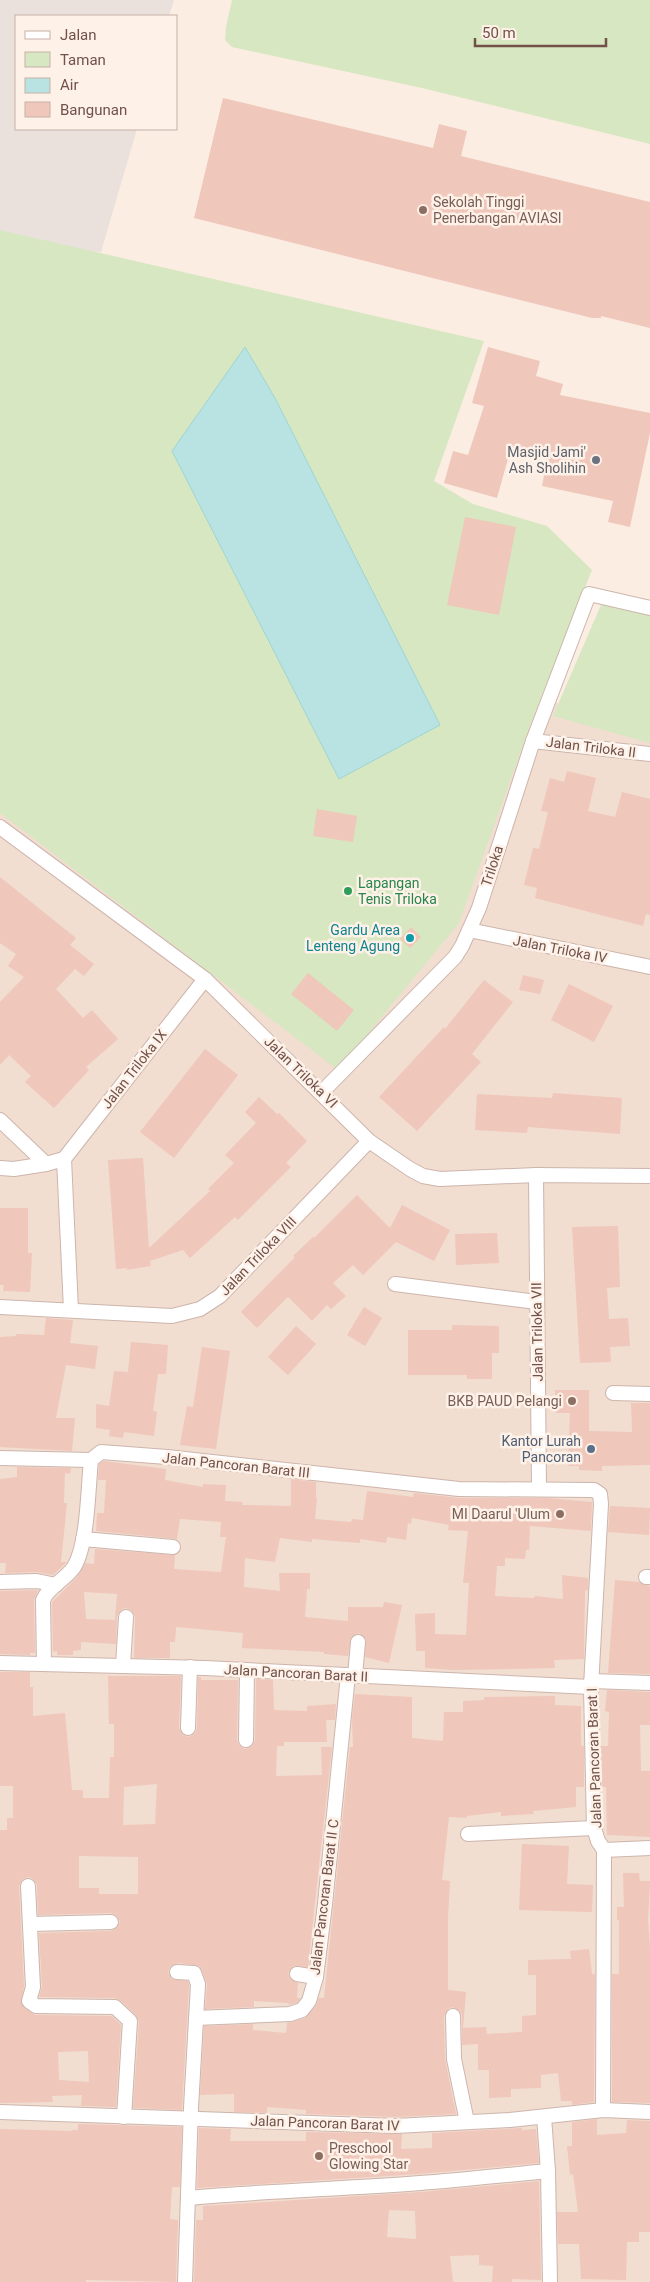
<svg xmlns="http://www.w3.org/2000/svg" width="650" height="2282" viewBox="0 0 650 2282" font-family="Roboto,sans-serif">
	<rect width="100%" height="100%" fill="#fbede2"/>
	<polygon fill="#f2ddd1" points="0,578 486,691 650,719 650,2282 0,2282"/>
	<polygon fill="#eae1dd" points="0,0 174,0 169,16 16,16 16,129 137,129 101,252 0,245"/>
	<g fill="#d7e7c1">
		<polygon points="232,0 650,0 650,144 422,88 232,47 225,40 226,27"/>
		<polygon points="0,230 484,341 434,481 473,504 547,526 592,570 532,720 459,923 338,1070 0,813"/>
		<polygon points="604,598 650,612 650,743 553,716"/>
	</g>
	<polygon fill="#b8e3e2" stroke="#9ed4d4" points="245,347 275,398 440,725 339,779 172,451"/>
	<g fill="#efc7bb" fill-rule="evenodd">
		<polygon points="223,98 433,148 439,124 467,131 461,156 650,202 650,328 601,316 601,318 592,318 194,218"/>
		<polygon points="488,347 540,361 536,376 563,384 560,395 650,413 650,433 630,527 608,522 613,501 542,486 547,460 511,448 497,498 444,483 453,451 468,455 484,406 472,403"/>
		<polygon points="465,517 516,527 499,615 447,605"/>
		<polygon points="567,771 596,778 588,811 615,817 622,792 650,799 650,915 646,914 643,926 535,898 537,888 524,885 533,848 539,849 548,812 541,811 550,778 564,782"/>
		<polygon points="317,809 357,816 353,842 313,836"/>
		<polygon points="0,877 76,938 70,945 94,964 84,976 75,969 56,989 83,1018 92,1010 118,1039 86,1067 89,1070 54,1108 25,1082 31,1076 9,1055 0,1065 0,1002 24,977 8,966 16,954 0,943"/>
		<polygon points="411,927 421,937 410,948 400,939"/>
		<polygon points="308,973 354,1010 337,1031 291,994"/>
		<polygon points="523,975 544,980 540,994 519,990"/>
		<polygon points="484,980 513,1002 472,1054 481,1062 417,1131 379,1097 444,1027 445,1029"/>
		<polygon points="569,984 613,1006 594,1042 551,1020"/>
		<polygon points="205,1049 238,1075 174,1158 140,1132"/>
		<polygon points="553,1093 622,1098 620,1134 528,1127 527,1133 475,1130 477,1094 552,1098"/>
		<polygon points="259,1097 277,1114 279,1113 307,1141 286,1163 291,1167 238,1220 235,1217 190,1258 183,1250 150,1261 151,1266 126,1270 128,1268 116,1269 108,1160 143,1158 149,1248 210,1191 208,1189 234,1163 225,1155 256,1123 245,1112"/>
		<polygon points="357,1195 390,1228 402,1205 450,1230 434,1261 396,1242 363,1275 353,1265 333,1283 346,1296 331,1309 327,1305 312,1321 288,1297 257,1328 241,1312 295,1257 293,1256 313,1237 314,1238"/>
		<polygon points="0,1208 28,1208 28,1253 32,1253 30,1292 3,1291 4,1285 0,1285"/>
		<polygon points="618,1226 620,1287 607,1288 609,1319 628,1318 630,1346 610,1347 611,1362 580,1363 572,1227"/>
		<polygon points="497,1233 499,1263 456,1265 455,1234"/>
		<polygon points="364,1307 382,1318 365,1346 347,1335"/>
		<polygon points="46,1318 73,1320 70,1343 98,1346 95,1369 66,1365 56,1418 75,1418 72,1451 0,1447 0,1337 16,1336 16,1334 44,1335"/>
		<polygon points="452,1325 499,1326 499,1353 492,1353 492,1379 467,1379 467,1375 408,1375 408,1330 452,1330"/>
		<polygon points="296,1326 316,1344 288,1375 268,1357"/>
		<polygon points="131,1342 168,1345 166,1374 158,1374 153,1411 157,1412 154,1436 124,1432 123,1438 109,1436 110,1430 96,1428 96,1404 109,1406 114,1371 128,1372"/>
		<polygon points="202,1347 230,1351 216,1449 180,1445 187,1406 193,1407"/>
		<polygon points="555,1390 589,1390 589,1431 632,1432 631,1403 650,1403 650,1465 602,1466 602,1471 579,1470 579,1466 568,1466 570,1413 556,1413"/>
		<path d="M104,1461l62,8 -1,11 38,7v-3l23,1 -1,16 18,1 -1,3 49,1v-27l25,3v16h1l-2,21 36,3 1,-3 11,1 4,-29 46,6 1,-4 45,5h88l45,4 -1,29 -61,-5 -1,24h-3l-1,9 -20,-1v8h-8l-2,30 39,2 1,-2 28,3 -1,-24 26,3v12l-3,1 -1,68 -30,1 1,8 -102,2 -28,-2v-17h-9l-1,-37 20,-1v21l31,1 3,-52h-6l5,-52 -20,-1 1,-5 -37,-7 -1,6 -3,-1 -2,17 -19,-3 -1,6 -26,-4v4l-48,-4v3l-32,-4 -5,24 -30,-4 -1,29 36,4 -1,-18h31v16h-3l-2,28 43,4v-14h35l1,-5 18,3 -13,58 -24,-6 1,-18 -7,-6 -8,4 -3,19 -24,-2v-2l-82,-4 1,-15 -67,-6 -1,15h-5v16h-36l1,-41 -4,-7 -5,-2 -4,1 -5,7 -1,28 -35,-2v8l-8,1v4h-16v-4l-4,1 -1,-50 25,-25 8,-14 9,1 1,-15 80,6 -1,14 47,3 5,-35h-6l1,-15 -41,-3 -3,20 -81,-8 1,-18h7l2,-33h-8l1,-16zM84,1592l33,2 -2,26 -29,-1z"/>
		<polygon points="17,1467 71,1468 70,1474 65,1473 64,1503 67,1503 61,1562 67,1562 53,1575 37,1572 5,1573 6,1563 0,1563 0,1479 17,1477"/>
		<polygon points="610,1506 650,1508 649,1535 608,1532"/>
		<polygon points="615,1580 639,1582 650,1586 650,1674 608,1673"/>
		<polygon points="38,1590 34,1600 35,1653 30,1653 30,1655 0,1654 0,1591"/>
		<path d="M0,1672h30v15h3v29l32,-3 7,77h11v8h26l1,-41h4v-33h-5l-1,-48h73l-2,52 4,7 5,2 7,-4 2,-5 1,-51h3v3h37l-1,60 2,5 6,4 6,-2 4,-7 1,-61 17,1 1,30 33,1v-5l29,-2 -1,16h-9l1,22h-43v4h-7l-1,30 46,-1 -1,-28h11l-24,220 -14,-1 -6,7 3,7 7,3 -1,15h3l-3,5 -9,2 1,-2 -35,-2v6l-49,2 2,-25 -7,-18 -22,-3 -8,4 -2,5 4,7 16,2 1,4 -7,125 -49,-2 6,-87 -3,-6 -15,-14 -6,-3 -76,-1 3,-10 -3,-54 72,-2 7,-4 2,-6 -4,-6 -5,-2 -73,2 -1,-30 -5,-7 -4,-1 -5,2 -4,7 5,100 -3,18 14,11 77,1 9,9 -5,82 -35,-1 1,-11 -30,1 1,6 -53,1v-273h7v-12h6v-32h-13zM157,1784l-2,40 -32,1 1,-38zM79,1856l59,1v37h-39v-6h-20zM88,2051l1,31 -30,-2 -1,-28z"/>
		<polygon points="607,1690 650,1692 650,1725 640,1725 641,1771 650,1771 650,1837 607,1835 606,1787 602,1787 601,1746 608,1746 609,1712 605,1711"/>
		<polygon points="355,1694 412,1697 412,1738 443,1741 444,1712 463,1712 463,1701 484,1700 484,1697 555,1696 555,1705 581,1706 581,1746 584,1746 584,1787 576,1787 576,1807 533,1811 534,1814 501,1816 501,1812 467,1816 467,1818 449,1817 442,1880 450,1881 448,1918 448,1990 466,1992 463,2028 486,2027 487,2034 522,2032 522,2016 536,2015 536,1975 528,1975 528,1960 571,1959 570,1951 589,1949 592,1974 595,1974 594,2102 572,2105 572,2101 561,2101 558,2073 541,2075 541,2088 511,2089 511,2097 489,2098 489,2070 478,2070 478,2044 462,2045 462,2015 460,2011 453,2007 448,2009 444,2016 445,2059 456,2114 395,2117 306,2114 306,2110 267,2107 267,2113 234,2112 234,2094 200,2095 204,2026 253,2024 253,2030 286,2033 287,2023 305,2018 316,2006 319,1998 324,1998 350,1747 353,1747 352,1719"/>
		<polygon points="522,1844 569,1846 567,1884 593,1885 592,1912 519,1910"/>
		<polygon points="623,1873 639,1873 640,1881 650,1881 648,1920 650,1948 650,2103 612,2102 612,1974 619,1974 619,1920 617,1920 617,1907 624,1907"/>
		<polygon points="597,2119 597,2135 626,2133 627,2120 650,2121 650,2232 639,2232 639,2242 627,2242 626,2280 581,2279 579,2244 558,2244 557,2212 578,2212 573,2174 570,2175 567,2146 572,2146 572,2122"/>
		<polygon points="78,2124 182,2127 180,2187 172,2187 170,2219 178,2220 176,2282 86,2280 86,2282 0,2282 0,2129 72,2131 72,2130 78,2130"/>
		<polygon points="199,2128 231,2129 230,2141 306,2141 306,2132 402,2134 401,2149 432,2148 432,2133 522,2128 522,2130 536,2129 539,2163 419,2174 197,2188"/>
		<path d="M539,2181l2,99 -29,-1v3h-20l1,-16 -14,-1v-10l-29,1 3,26h-259l2,-62h7v-14l218,-14zM389,2210l26,1 1,28 -29,-2z"/>
	</g>
	<g fill="none" stroke-linecap="round" stroke-linejoin="round">
		<g stroke="#cdb5ac" stroke-width="16">
			<g id="minor">
				<polyline points="533,741 650,754"/>
				<polyline points="0,827 205,979 369,1141 410,1169 423,1176 440,1179 536,1175 650,1176"/>
				<polyline points="469,930 650,967"/>
				<polyline points="322,1092 455,957 462,946 479,908 533,741 589,594 650,608"/>
				<polyline points="0,1120 46,1164 64,1159 71,1310"/>
				<polyline points="64,1159 205,979"/>
				<polyline points="0,1168 14,1169 46,1164"/>
				<polyline points="536,1175 539,1489"/>
				<polyline points="395,1284 537,1302"/>
				<polyline points="0,1307 172,1316 200,1309 220,1296 369,1141"/>
				<polyline points="613,1393 650,1394"/>
				<polyline points="0,1458 91,1460"/>
				<polyline points="83,1539 173,1547"/>
				<polyline points="646,1577 650,1577"/>
				<polyline points="0,1582 37,1581 56,1585"/>
				<polyline points="0,1663 205,1668 591,1687"/>
				<path d="M44,1664l-1,-64c6,-14 22,-20 31,-33 14,-23 14,-79 17,-107l10,-8 66,5 292,32 135,1 6,4 1,10 -10,183 3,141 4,13 6,9 -1,260"/>
				<polyline points="123,1665 126,1617"/>
				<polyline points="355,1676 358,1642"/>
				<polyline points="591,1681 650,1683"/>
				<polyline points="188,1728 190,1667"/>
				<polyline points="246,1740 247,1671"/>
				<polyline points="468,1834 594,1828"/>
				<polyline points="604,1850 650,1848"/>
				<polyline points="28,1886 33,1987 29,2001 36,2006 115,2007 130,2021 124,2117"/>
				<polyline points="30,1924 111,1922"/>
				<polyline points="177,1972 194,1973 198,1984 191,2108 185,2282"/>
				<polyline points="297,1974 316,1977"/>
				<polyline points="453,2016 454,2059 467,2122"/>
				<polyline points="196,2018 290,2014 302,2010 309,2001 316,1977 325,1904 348,1675"/>
				<polyline points="0,2112 395,2126 510,2120 603,2110 650,2112"/>
				<polyline points="544,2117 548,2171 550,2282"/>
				<path d="M188,2198c77,-7 154,-9 232,-15 42,-3 85,-8 128,-12"/>
			</g>
		</g>
		<use href="#minor" stroke="#fff" stroke-width="14"/>
	</g>
	<g fill="#8d6e63" stroke="#fef1e7" stroke-width="2">
		<circle cx="423" cy="210" r="5"/>
		<circle cx="572" cy="1401" r="5"/>
		<circle cx="560" cy="1514" r="5"/>
		<circle cx="319" cy="2156" r="5"/>
	</g>
	<circle fill="#6b7280" stroke="#fef1e7" stroke-width="2" cx="596" cy="460" r="5"/>
	<circle fill="#2e9e5b" stroke="#fef1e7" stroke-width="2" cx="348" cy="891" r="5"/>
	<circle fill="#0f9aa8" stroke="#fef1e7" stroke-width="2" cx="410" cy="938" r="5"/>
	<circle fill="#5c6f8a" stroke="#fef1e7" stroke-width="2" cx="591" cy="1449" r="5"/>
	<g text-anchor="middle" dominant-baseline="central" stroke-width="5" stroke-linejoin="round" paint-order="stroke">
		<g font-size="14" fill="#785e54" stroke="#fef1e7" text-anchor="start">
			<text x="433" y="202">Sekolah Tinggi<tspan x="433" dy="16">Penerbangan AVIASI</tspan></text>
			<text x="562" y="1401" text-anchor="end">BKB PAUD Pelangi</text>
			<text x="550" y="1514" text-anchor="end">MI Daarul 'Ulum</text>
			<text x="329" y="2148">Preschool<tspan x="329" dy="16">Glowing Star</tspan></text>
		</g>
		<g font-size="14" fill="#5b616d" stroke="#fef1e7" text-anchor="end">
			<text x="586" y="452">Masjid Jami'<tspan x="586" dy="16">Ash Sholihin</tspan></text>
		</g>
		<g font-size="14" fill="#71514a" stroke="#fef1e7">
			<text transform="translate(591 747) rotate(7)">Jalan Triloka II</text>
			<text transform="translate(492 866) rotate(-72)">Triloka</text>
			<text transform="translate(560 949) rotate(11)">Jalan Triloka IV</text>
			<text transform="translate(134 1069) rotate(-52)">Jalan Triloka IX</text>
			<text transform="translate(301 1072) rotate(44)">Jalan Triloka VI</text>
			<text transform="translate(258 1256) rotate(-46)">Jalan Triloka VIII</text>
			<text transform="translate(537 1332) rotate(-91)">Jalan Triloka VII</text>
			<text transform="translate(236 1465) rotate(6)">Jalan Pancoran Barat III</text>
			<text transform="translate(296 1673) rotate(3)">Jalan Pancoran Barat II</text>
			<text transform="translate(594 1758) rotate(-92)">Jalan Pancoran Barat I</text>
			<text transform="translate(324 1897) rotate(-83)">Jalan Pancoran Barat II C</text>
			<text transform="translate(325 2123) rotate(2)">Jalan Pancoran Barat IV</text>
		</g>
		<g font-size="14" fill="#27864d" stroke="#fef1e7" text-anchor="start">
			<text x="358" y="883">Lapangan<tspan x="358" dy="16">Tenis Triloka</tspan></text>
		</g>
		<g font-size="14" fill="#0d838f" stroke="#fef1e7" text-anchor="end">
			<text x="400" y="930">Gardu Area<tspan x="400" dy="16">Lenteng Agung</tspan></text>
		</g>
		<g font-size="14" fill="#4e5e75" stroke="#fef1e7" text-anchor="end">
			<text x="581" y="1441">Kantor Lurah<tspan x="581" dy="16">Pancoran</tspan></text>
		</g>
	</g>
	<rect x="15" y="15" width="162" height="115" fill="#fef1e7" stroke="#c6b1a8"/>
	<rect x="25" y="31" width="25" height="8" fill="#ffffff" stroke="#c6b1a8"/>
	<text x="60" y="40" font-size="15" fill="#71514a">Jalan</text>
	<rect x="25" y="52" width="25" height="15" fill="#d7e7c1" stroke="#c6b1a8"/>
	<text x="60" y="65" font-size="15" fill="#71514a">Taman</text>
	<rect x="25" y="78" width="25" height="15" fill="#b8e3e2" stroke="#c6b1a8"/>
	<text x="60" y="90" font-size="15" fill="#71514a">Air</text>
	<rect x="25" y="102" width="25" height="15" fill="#efc7bb" stroke="#c6b1a8"/>
	<text x="60" y="115" font-size="15" fill="#71514a">Bangunan</text>
	<path d="M475 38v8h131v-8" fill="none" stroke="#71514a" stroke-width="2.5"/>
	<text x="482" y="38" font-size="15" fill="#71514a" stroke="#fef1e7" stroke-width="4" paint-order="stroke">50 m</text>
</svg>
